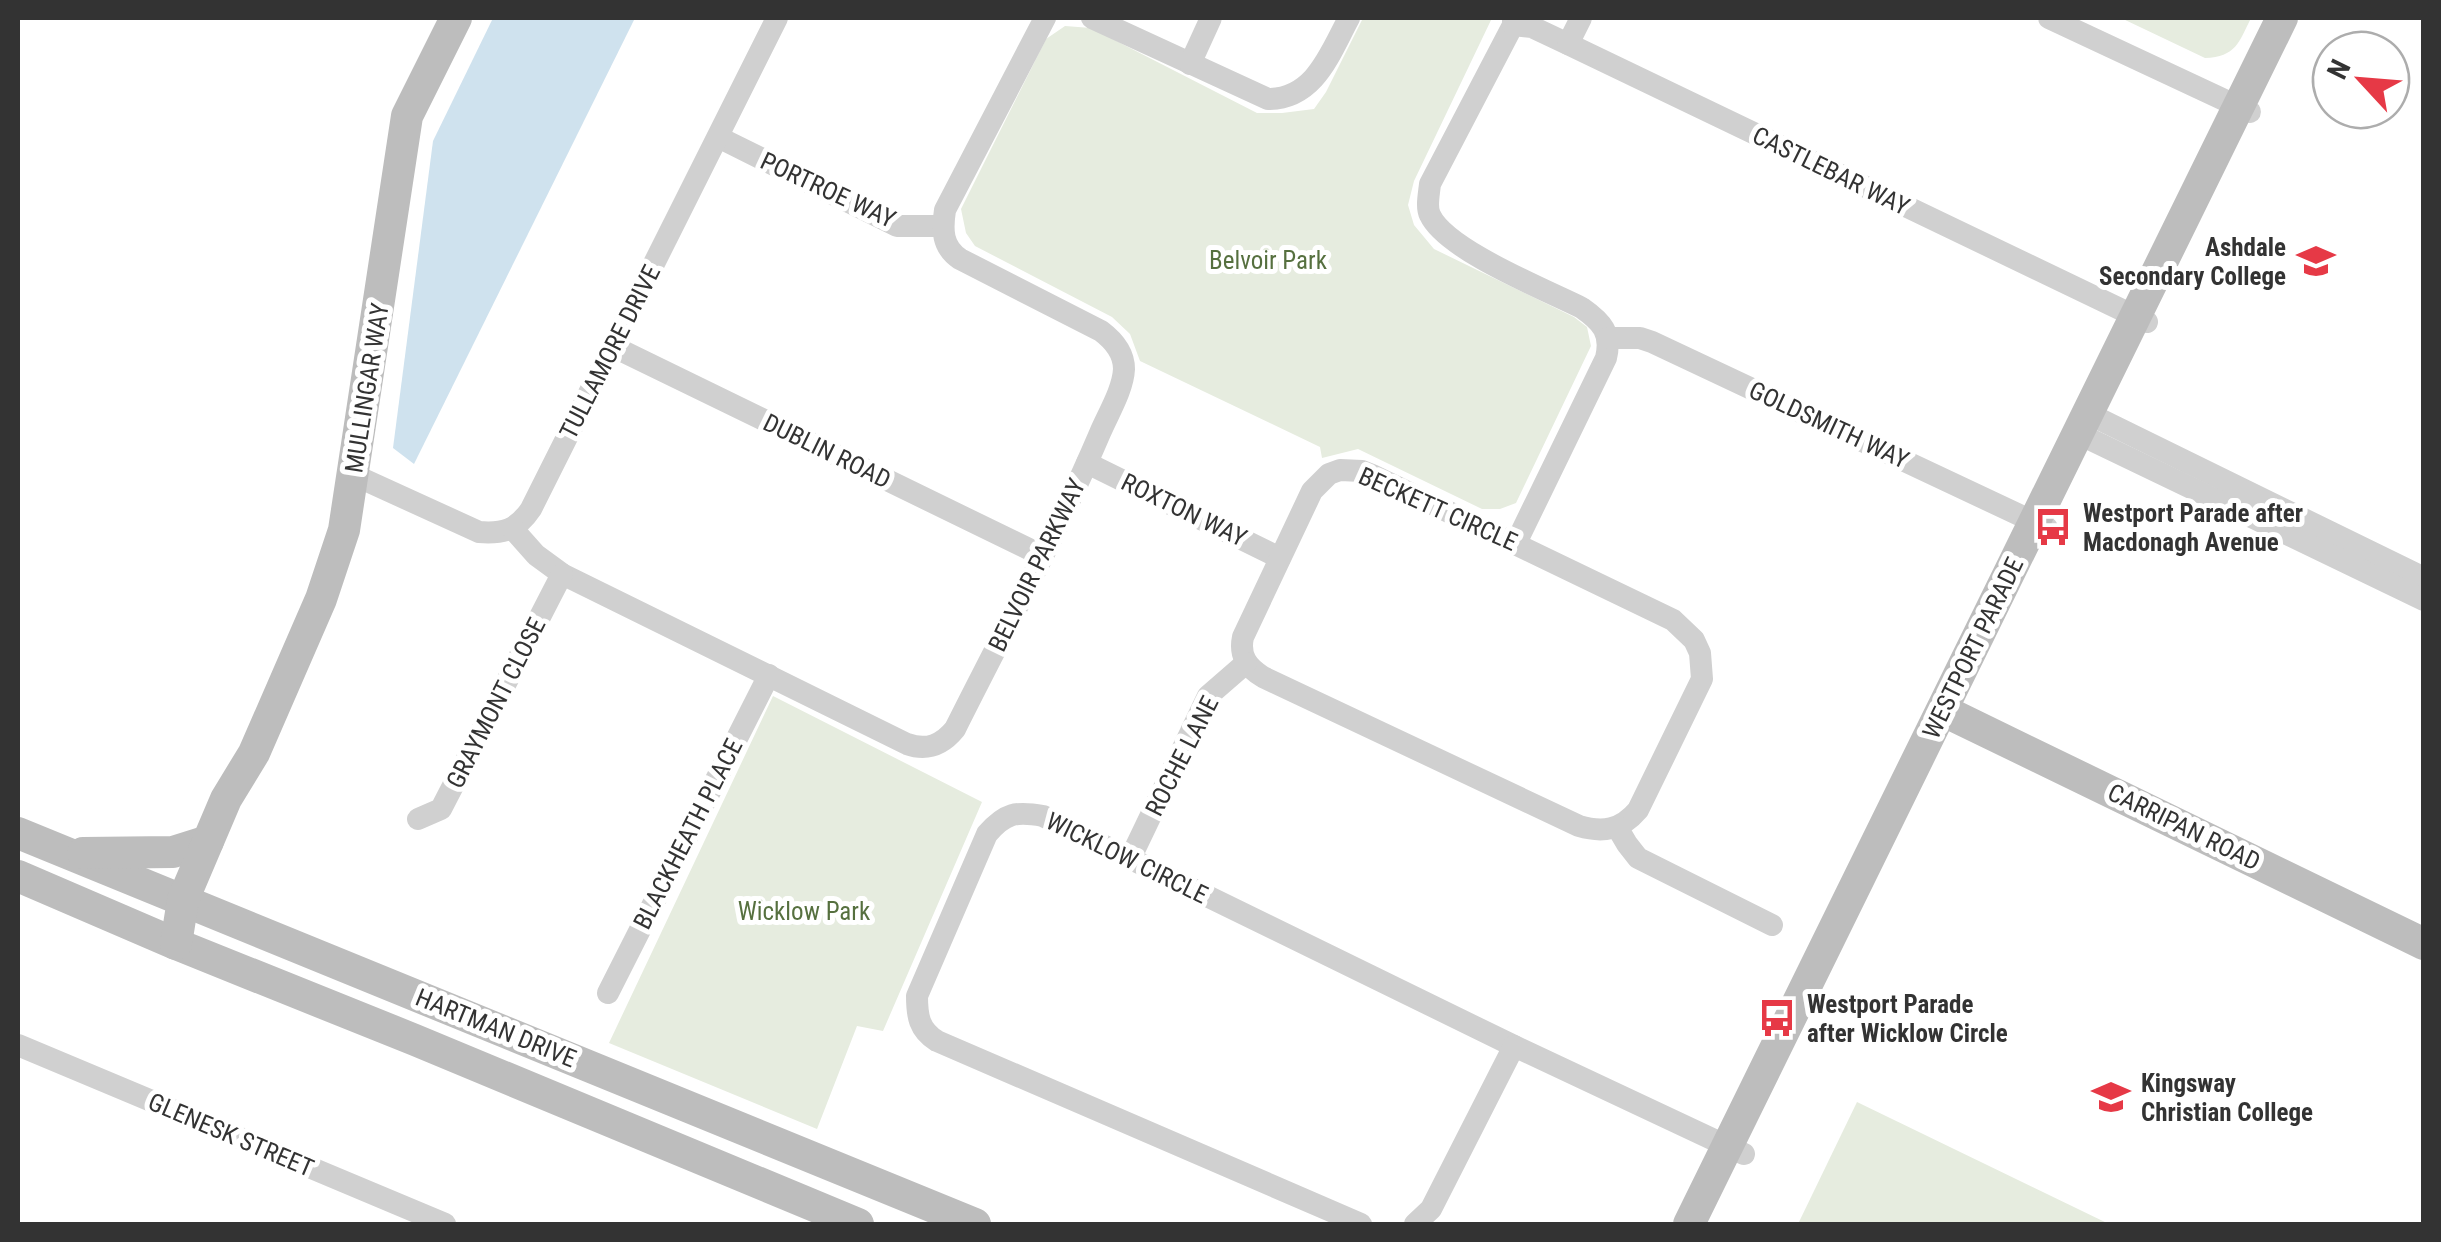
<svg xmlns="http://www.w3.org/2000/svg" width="2441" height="1242" viewBox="0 0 2441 1242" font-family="'Roboto Condensed',sans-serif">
	<rect width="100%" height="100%" fill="#fff"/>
	<g fill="#e6ecdf">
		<polygon points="1363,18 1492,18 1414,181 1408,205 1414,225 1434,249 1574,317 1587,327 1591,346 1516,503 1500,509 1482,509 1358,449 1322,458 1320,447 1140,361 1130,334 1112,317 975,246 966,233 961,209 1046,39 1065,26 1091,28 1257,113 1282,113 1314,109 1326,92"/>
		<path d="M2121,18h130c-12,24 -15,39 -46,40z"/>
		<polygon points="773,696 982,802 883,1031 857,1026 817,1129 609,1043"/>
		<polygon points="1857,1102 2109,1224 1798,1224"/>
	</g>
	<polygon fill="#cfe2ee" points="493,18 635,18 414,464 393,448 433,141"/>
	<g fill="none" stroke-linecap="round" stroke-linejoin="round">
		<g stroke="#d0d0d0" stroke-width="22">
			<path d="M1092,18l176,81c47,0 62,-46 81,-81"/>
			<path d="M1513,18v7l-83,159c-1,10 -4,23 0,31 16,35 116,75 152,93 20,14 30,25 24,50l-90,185"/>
			<polyline points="2049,18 2250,112"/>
			<polyline points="1513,25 1532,27 1568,44 2147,322"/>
			<polyline points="1568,44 1581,18"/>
			<polyline points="1190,64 1211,18"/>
			<polyline points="718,137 897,226 943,226"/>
			<polyline points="1608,338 1640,338 1652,342 2047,528"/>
			<polyline points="612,346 1041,555"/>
			<polyline points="2089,414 2424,578"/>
			<polyline points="2079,434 2424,600"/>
			<polyline points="1087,463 1280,558"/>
			<path d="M1340,470l22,1 10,4 301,145 21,20 6,13 2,26 -64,131c-17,20 -35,23 -59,16l-316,-149c-16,-10 -24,-21 -20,-40l69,-146 17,-17z"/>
			<path d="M354,475l125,57c24,2 38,-2 52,-23l246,-491"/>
			<path d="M512,528l24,27 26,19 345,170c20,7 35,1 48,-15 49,-98 102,-195 145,-296 8,-19 23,-43 24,-64 0,-16 -11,-29 -23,-38l-141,-72c-18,-12 -18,-29 -15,-49l100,-192"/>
			<polyline points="418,819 441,809 562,574"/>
			<polyline points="1617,827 1627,844 1638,858 1772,925"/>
			<polyline points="1130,859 1208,696 1246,663"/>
			<polyline points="608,993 769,675"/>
			<polyline points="18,1045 445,1224"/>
			<path d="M1361,1224l-424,-183c-18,-11 -20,-25 -20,-45l70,-162c18,-21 29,-23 56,-18l471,230 230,108"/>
			<polyline points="1415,1224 1431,1209 1514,1046"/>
		</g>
		<g stroke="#bdbdbd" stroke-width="32">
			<polyline points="1944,711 2424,944"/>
			<polyline points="18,833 975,1224"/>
			<polyline points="83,853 173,852 208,841"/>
			<polyline points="18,876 176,944 415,1040 858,1224"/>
			<polyline points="176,944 183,900 226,799 254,753 321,599 344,530 407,116 456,18"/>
			<polyline points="1689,1224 2282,18"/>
		</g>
	</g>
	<defs>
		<g id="school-bare" transform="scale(3)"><path d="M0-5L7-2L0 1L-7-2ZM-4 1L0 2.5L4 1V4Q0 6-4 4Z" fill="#e63946" stroke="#fff" stroke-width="2.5" paint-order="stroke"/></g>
		<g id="bus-bare" transform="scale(3)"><path d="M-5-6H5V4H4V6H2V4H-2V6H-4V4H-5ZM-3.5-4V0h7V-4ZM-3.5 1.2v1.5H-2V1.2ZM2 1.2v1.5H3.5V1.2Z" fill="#e63946" stroke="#fff" stroke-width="2.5" paint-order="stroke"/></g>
	</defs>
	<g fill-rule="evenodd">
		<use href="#school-bare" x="2316" y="261"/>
		<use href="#bus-bare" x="2053" y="527"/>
		<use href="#bus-bare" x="1777" y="1018"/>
		<use href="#school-bare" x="2111" y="1097"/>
	</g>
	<g text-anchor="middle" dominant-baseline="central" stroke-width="10" stroke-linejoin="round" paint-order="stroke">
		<g font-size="25" fill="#333" stroke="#fff">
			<text transform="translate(1831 171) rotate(26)">CASTLEBAR WAY</text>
			<text transform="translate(828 190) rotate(25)">PORTROE WAY</text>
			<text transform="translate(610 352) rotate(-63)">TULLAMORE DRIVE</text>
			<text transform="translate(367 388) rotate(-81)">MULLINGAR WAY</text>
			<text transform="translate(1829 425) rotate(25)">GOLDSMITH WAY</text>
			<text transform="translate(827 451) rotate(26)">DUBLIN ROAD</text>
			<text transform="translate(1438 509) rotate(24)">BECKETT CIRCLE</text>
			<text transform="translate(1184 510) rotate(26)">ROXTON WAY</text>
			<text transform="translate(1037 565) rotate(-64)">BELVOIR PARKWAY</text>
			<text transform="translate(1973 648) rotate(-64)">WESTPORT PARADE</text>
			<text transform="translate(496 703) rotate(-63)">GRAYMONT CLOSE</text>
			<text transform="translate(1182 756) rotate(-63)">ROCHE LANE</text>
			<text transform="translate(2184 827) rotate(26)">CARRIPAN ROAD</text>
			<text transform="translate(688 834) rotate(-63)">BLACKHEATH PLACE</text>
			<text transform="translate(1127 858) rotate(26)">WICKLOW CIRCLE</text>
			<text transform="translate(496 1028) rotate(22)">HARTMAN DRIVE</text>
			<text transform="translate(231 1135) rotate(23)">GLENESK STREET</text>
		</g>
		<g font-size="25" font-weight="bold" fill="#333" stroke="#fff" text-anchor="start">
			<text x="2286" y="247" text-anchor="end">Ashdale<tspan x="2286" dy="29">Secondary College</tspan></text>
			<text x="2083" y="513">Westport Parade after<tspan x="2083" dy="29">Macdonagh Avenue</tspan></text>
			<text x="1807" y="1004">Westport Parade<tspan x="1807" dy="29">after Wicklow Circle</tspan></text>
			<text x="2141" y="1083">Kingsway<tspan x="2141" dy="29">Christian College</tspan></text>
		</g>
		<g font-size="25" fill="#56703f" stroke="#fff">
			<text x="1268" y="260">Belvoir Park</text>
			<text x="804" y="911">Wicklow Park</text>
		</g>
	</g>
	<rect width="2441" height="1242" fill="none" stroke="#333333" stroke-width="40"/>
	<g transform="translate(2361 80) rotate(296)"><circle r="48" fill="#ffffff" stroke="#adadad" stroke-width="2.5"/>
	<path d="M0-8L18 38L0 25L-18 38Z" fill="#e63946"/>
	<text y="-15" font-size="28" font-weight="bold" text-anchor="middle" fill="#333333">N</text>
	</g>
</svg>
